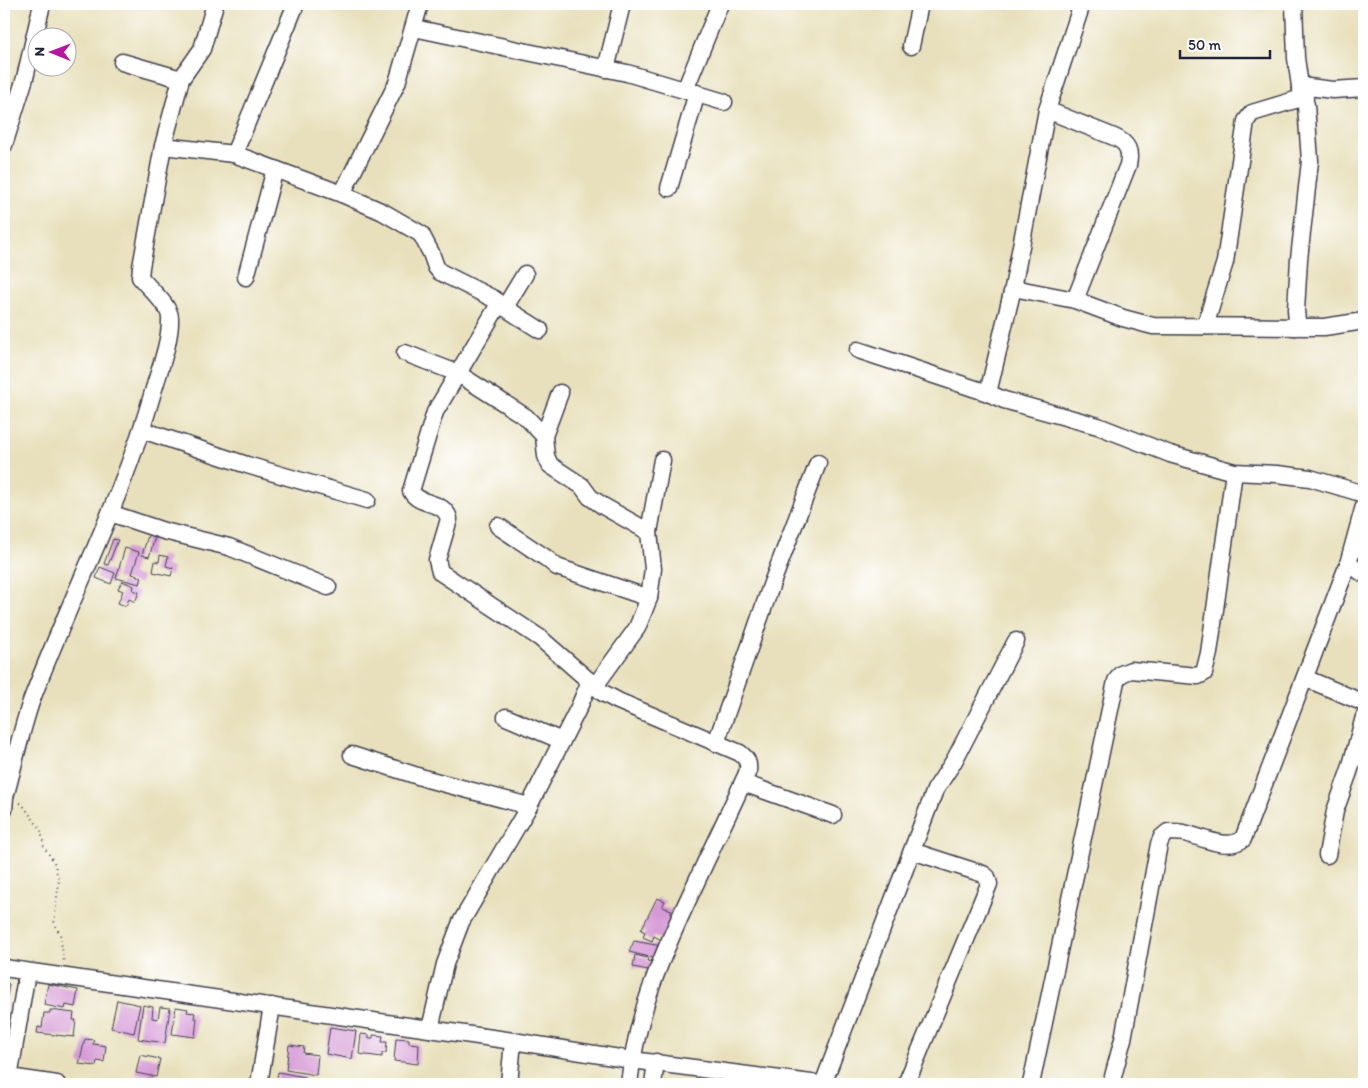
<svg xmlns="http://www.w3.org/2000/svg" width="1368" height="1088" viewBox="0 0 1368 1088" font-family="Itim,sans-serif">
	<rect width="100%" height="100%" fill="#fff"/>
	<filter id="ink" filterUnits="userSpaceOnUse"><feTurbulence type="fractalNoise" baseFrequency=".02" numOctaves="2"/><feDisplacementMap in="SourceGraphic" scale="10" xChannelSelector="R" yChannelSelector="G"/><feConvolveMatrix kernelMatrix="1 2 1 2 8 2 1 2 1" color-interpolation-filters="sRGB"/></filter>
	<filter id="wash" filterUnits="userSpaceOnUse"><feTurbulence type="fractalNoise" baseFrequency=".0096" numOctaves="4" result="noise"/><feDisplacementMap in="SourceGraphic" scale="20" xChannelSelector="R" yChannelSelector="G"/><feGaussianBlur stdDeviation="1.12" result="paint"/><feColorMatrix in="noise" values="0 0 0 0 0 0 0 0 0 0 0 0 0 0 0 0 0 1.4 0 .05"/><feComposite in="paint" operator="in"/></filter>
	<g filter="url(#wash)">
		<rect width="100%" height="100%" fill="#e8e0bc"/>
		<g id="blocks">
			<g fill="#d599d5">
				<polygon points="149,532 156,534 149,557 142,555"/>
				<polygon points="113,539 118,540 108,565 104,564"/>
				<polygon points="125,548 139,552 132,574 142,577 140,584 116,578"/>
				<polygon points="160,555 168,557 166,566 173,568 171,576 153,572 155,561 159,562"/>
				<polygon points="100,567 115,573 111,584 96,578"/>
				<polygon points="122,581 134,586 133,590 139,592 135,602 129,599 126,606 118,603 123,591 118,589"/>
				<polygon points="657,898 665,901 662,907 672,910 670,914 673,915 663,941 654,936 652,941 643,937 645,932 641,930"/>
				<polygon points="634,941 661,946 654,958 629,952"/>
				<polygon points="635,955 648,958 647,961 655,962 653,971 633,967"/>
				<polygon points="4,983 9,984 5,1009 4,1009"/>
				<polygon points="48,984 78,990 75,1007 66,1005 65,1009 44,1005"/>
				<polygon points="117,1000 140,1005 134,1033 111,1028"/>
				<polygon points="143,1005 153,1007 152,1018 158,1019 160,1007 170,1008 165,1043 138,1039"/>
				<polygon points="176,1007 188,1009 187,1012 195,1013 194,1018 197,1018 195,1037 172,1034"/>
				<polygon points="50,1010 74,1013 73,1020 76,1020 74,1037 37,1033 38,1027 42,1028 44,1013 50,1013"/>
				<polygon points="330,1027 356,1031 352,1059 326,1054"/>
				<polygon points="361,1034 369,1035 369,1038 373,1038 373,1035 383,1036 382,1042 387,1042 386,1053 382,1053 382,1057 359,1054"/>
				<polygon points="396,1038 409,1039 409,1043 419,1044 418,1064 394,1061"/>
				<polygon points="85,1039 94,1040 93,1044 106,1046 104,1062 97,1061 96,1066 79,1064"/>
				<polygon points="289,1045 304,1047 303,1053 318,1055 316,1075 286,1070"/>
				<polygon points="140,1055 160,1059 156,1077 136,1073"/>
				<polygon points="278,1072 305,1077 304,1084 276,1084"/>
			</g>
		</g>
	</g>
	<g filter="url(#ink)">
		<use href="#blocks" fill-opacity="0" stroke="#403e4e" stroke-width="1"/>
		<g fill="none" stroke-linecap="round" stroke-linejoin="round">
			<g stroke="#403e4e" stroke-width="19">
				<g id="minor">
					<polyline points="1079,4 1080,10 1047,110 1013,288 988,393 1004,400 1098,426 1170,454 1234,472 1277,474 1310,478 1364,494"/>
					<polyline points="1294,4 1296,58 1300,86 1306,105 1310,161 1299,259 1296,310 1297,321 1295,327"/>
					<polyline points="414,28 627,73 724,102"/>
					<polyline points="911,46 920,4"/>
					<polyline points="122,62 181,79"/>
					<polyline points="606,69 622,4"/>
					<polyline points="1300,86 1333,90 1364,88"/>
					<polyline points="685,90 720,4"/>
					<path d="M1047,110l67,27c14,6 17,14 14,28l-53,135"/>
					<polyline points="4,145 25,78 42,4"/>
					<path d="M163,146l71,8 108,40 41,18 38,22 10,19 5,14 4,5 54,27 5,5 -64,108 -24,79c8,16 34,9 38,28l-12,41 3,12 100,66 63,55 15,8 122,52c7,6 9,9 8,18 -18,40 -37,79 -55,118 -31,66 -56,122 -64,195"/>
					<polyline points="234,154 296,4"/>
					<polyline points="669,188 697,93"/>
					<polyline points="342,194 397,83 420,4"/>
					<polyline points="246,277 275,169"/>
					<polyline points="1013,288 1075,300 1123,318 1153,326 1324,327 1364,321"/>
					<polyline points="499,304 540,330"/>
					<polyline points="505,307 525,274"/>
					<polyline points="1205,326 1225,262 1246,121 1252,113 1305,97"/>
					<polyline points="858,350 988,393"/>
					<polyline points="405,353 457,373 526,417 544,436 546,456 550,465 582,486 590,497 603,506 649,532"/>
					<polyline points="142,430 247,465 367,500"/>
					<polyline points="544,436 560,393"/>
					<polyline points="110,513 164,531 229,547 328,587"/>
					<polyline points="498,526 546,558 557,567 649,598"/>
					<polyline points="1348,564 1364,574"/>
					<polyline points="1305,678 1364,703"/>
					<polyline points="595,686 637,628 649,598 653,569 649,532 662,460"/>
					<polyline points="506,717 562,741"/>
					<polyline points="716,743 772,583 818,463"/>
					<polyline points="352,755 427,779 529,806"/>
					<polyline points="743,783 833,815"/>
					<path d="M4,810l1,-13c9,-32 16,-67 27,-98 39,-103 91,-201 121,-307 6,-21 18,-52 17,-74 0,-13 -22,-30 -30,-41l1,-10 22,-121 18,-67 21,-30 13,-45"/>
					<polyline points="1327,855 1335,811 1350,769 1364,717"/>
					<polyline points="4,968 513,1041 632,1060 819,1084"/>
					<polyline points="430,1029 445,964 461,922 529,806 579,707 590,681"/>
					<polyline points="9,1077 57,1084"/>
					<polyline points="8,1084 27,972"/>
					<polyline points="259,1084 272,1006"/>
					<polyline points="509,1084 513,1041"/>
					<polyline points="653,1084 656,1062"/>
					<polyline points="823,1084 935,790 954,761 1016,641"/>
					<polyline points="906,1084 989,884 987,877 983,874 912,851"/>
					<polyline points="1031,1084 1116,681 1121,674 1131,670 1198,676 1204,673 1209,653 1234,472"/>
					<path d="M1111,1084l12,-45 36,-195 3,-7 6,-5c5,0 11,0 16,1 18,4 43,18 59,6l105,-275 16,-58"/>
				</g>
			</g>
			<polyline stroke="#403e4e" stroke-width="2" stroke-dasharray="1 4" stroke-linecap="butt" points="20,803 22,804 41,830 44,847 54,862 59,880 54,924 60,934 64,962"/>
			<use href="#minor" stroke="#fff" stroke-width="16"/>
		</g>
	</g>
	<rect width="1368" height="1088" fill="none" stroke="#fff" stroke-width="20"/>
	<g transform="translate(52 52) rotate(271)"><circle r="24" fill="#ffffff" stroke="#a7a7b1"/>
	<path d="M0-4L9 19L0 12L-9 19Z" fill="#b5179e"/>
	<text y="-8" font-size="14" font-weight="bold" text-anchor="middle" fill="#22223b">N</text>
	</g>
	<path d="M1180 50v8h90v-8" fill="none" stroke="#22223b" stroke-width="2.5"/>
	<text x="1188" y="50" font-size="15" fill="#22223b" stroke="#ffffff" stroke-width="4" paint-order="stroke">50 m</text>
</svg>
